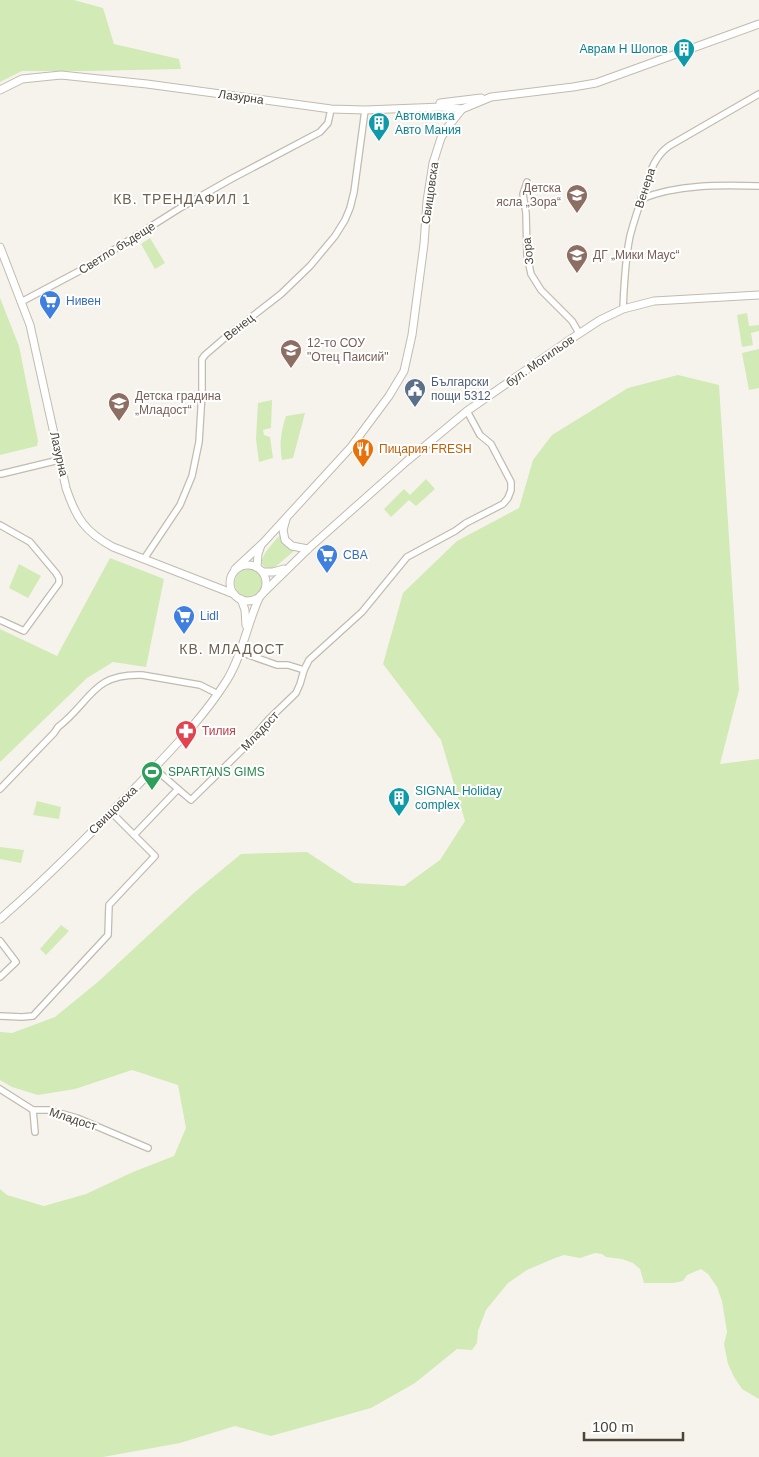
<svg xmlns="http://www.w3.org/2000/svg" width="759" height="1457" viewBox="0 0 759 1457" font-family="Arial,sans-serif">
	<rect width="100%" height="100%" fill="#f6f3ec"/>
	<g fill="#d2eab5">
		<polygon points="0,0 74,0 103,8 114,44 179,59 181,69 86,71 22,71 0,82"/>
		<polygon points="150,238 165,263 155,269 141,244"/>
		<polygon points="0,298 19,346 38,441 37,446 0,455"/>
		<polygon points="747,313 749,326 759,325 759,331 751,333 753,345 742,347 737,315"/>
		<polygon points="759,349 759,388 749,390 742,353"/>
		<polygon points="678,375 719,385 739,690 720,764 759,759 759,1399 742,1389 734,1377 728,1364 724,1344 727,1332 722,1301 717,1287 708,1274 701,1269 687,1275 683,1281 673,1283 644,1283 640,1269 633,1263 622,1259 606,1257 602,1254 595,1253 580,1258 564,1255 555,1258 527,1270 508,1283 486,1310 478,1331 477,1343 472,1350 457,1349 415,1383 371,1408 271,1436 235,1426 180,1443 103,1457 0,1457 0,1189 7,1195 44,1206 86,1194 133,1172 174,1156 186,1128 178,1085 132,1070 75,1089 38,1095 12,1087 0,1080 0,1032 12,1033 55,1017 99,981 195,892 241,854 307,852 354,883 404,886 440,860 465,821 441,740 383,664 403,593 457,541 519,508 533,460 552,435 628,388"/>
		<polygon points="272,400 271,428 263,430 264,435 270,437 273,458 259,462 256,439 258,403"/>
		<path d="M305,413l-12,45 -11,2c-3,-17 -1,-28 4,-44z"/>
		<polygon points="426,479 435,489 416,506 409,500 391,517 384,509 404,489 410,495"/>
		<path d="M280,535c3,9 6,13 14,16l-20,17c-28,2 0,-26 6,-33z"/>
		<polygon points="110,558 164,579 146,667 113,662 87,678 0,762 0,629 57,656"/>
		<polygon points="19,564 41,576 28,598 9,588"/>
		<circle cx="249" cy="583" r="14"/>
		<polygon points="37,801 61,807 59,819 33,815"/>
		<polygon points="0,847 24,850 21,863 0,859"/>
		<polygon points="61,925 69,931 46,955 40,949"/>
	</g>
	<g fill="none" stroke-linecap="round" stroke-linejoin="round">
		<g stroke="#c2bbae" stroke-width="8">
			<g id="minor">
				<polyline points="527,182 523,194 526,213 527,255 531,274 541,290 572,321 579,333"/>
				<path d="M641,199c37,-15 79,-14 118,-13"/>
				<polyline points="21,302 85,268 180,208 231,179 320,132 328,123 331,109"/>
				<path d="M623,309c1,-24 2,-49 7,-73 4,-15 9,-30 14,-44 6,-19 9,-34 25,-46l90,-52"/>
				<polyline points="1,474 59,460"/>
				<polyline points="0,525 30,542 56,573 59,578 59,583 24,631 0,620"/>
				<polyline points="144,559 180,505 192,476 199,442 202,393 202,359 205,355 227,336 281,294 310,266 335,236 345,220 350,208 354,192 365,110"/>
				<polyline points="240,652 277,665 288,665 304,670"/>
				<polyline points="154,768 178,789"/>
				<path d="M0,789l54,-56 4,-6c33,-25 34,-54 84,-52l58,10 18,9"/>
				<polyline points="111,812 134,835"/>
				<polyline points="0,941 16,962 0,977"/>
				<polyline points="0,1016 22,1017 33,1016 108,935 109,905 155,856 134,835 178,789 191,800 244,748 268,720 296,693 300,684 304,670 309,660 362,612 407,557 455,531 466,523 503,504 508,498 511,490 511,482 491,444 480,435 467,411"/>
				<polyline points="0,1089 33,1110 49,1110 77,1118 148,1148"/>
				<polyline points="33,1110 35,1132"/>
			</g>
		</g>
		<g stroke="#c2bbae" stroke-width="9">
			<g id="tertiary">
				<polyline points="0,90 22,79 61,75 147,84 331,109 365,110 442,107 462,109"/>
				<polyline points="440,103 481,98"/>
				<path d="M0,247l30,78 36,163c10,30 19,44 47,59l121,47"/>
				<polyline points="286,519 283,530 285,540 292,546 308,549"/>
				<circle cx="248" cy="583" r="18"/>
				<polyline points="257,567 258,554 261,545"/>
				<polyline points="235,569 263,543 351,447 389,396 404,371 412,335 424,244 427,201 433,163 441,138 447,128 462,109 491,97 573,87 596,83 759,24"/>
				<polyline points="263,572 273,572 284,569"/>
				<polyline points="263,593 308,549 407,461 467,411 571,339 600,320 623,309 654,301 759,295"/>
				<polyline points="241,599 245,610 246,625"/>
				<path d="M0,919c47,-41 92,-87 136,-132 32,-34 66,-67 91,-107 16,-26 20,-57 33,-84"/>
			</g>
		</g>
		<use href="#minor" stroke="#fff" stroke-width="5.5"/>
		<use href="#tertiary" stroke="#fff" stroke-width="7"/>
	</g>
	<defs>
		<g id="building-pin" transform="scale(1.125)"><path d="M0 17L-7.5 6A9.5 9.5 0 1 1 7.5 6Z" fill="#0f9aa8" stroke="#fff"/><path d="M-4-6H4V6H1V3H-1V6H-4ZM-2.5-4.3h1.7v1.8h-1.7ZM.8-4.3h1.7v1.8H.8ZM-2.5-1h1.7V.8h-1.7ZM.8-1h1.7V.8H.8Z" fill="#fff"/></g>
		<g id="school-pin" transform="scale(1.125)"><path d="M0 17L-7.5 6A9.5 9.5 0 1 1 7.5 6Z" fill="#8d6e63" stroke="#fff"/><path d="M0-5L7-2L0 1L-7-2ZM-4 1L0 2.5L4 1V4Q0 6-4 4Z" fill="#fff"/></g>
		<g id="supermarket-pin" transform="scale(1.125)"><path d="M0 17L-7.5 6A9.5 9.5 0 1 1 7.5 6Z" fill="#3f7fe0" stroke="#fff"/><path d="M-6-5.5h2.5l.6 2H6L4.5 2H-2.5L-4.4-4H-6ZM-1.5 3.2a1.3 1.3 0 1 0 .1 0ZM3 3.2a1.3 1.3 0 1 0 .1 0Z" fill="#fff"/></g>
		<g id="civic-pin" transform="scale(1.125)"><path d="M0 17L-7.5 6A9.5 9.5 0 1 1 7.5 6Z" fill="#5c6f8a" stroke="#fff"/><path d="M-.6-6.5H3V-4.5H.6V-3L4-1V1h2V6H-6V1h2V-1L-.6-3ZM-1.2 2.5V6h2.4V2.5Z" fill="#fff"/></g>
		<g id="restaurant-pin" transform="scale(1.125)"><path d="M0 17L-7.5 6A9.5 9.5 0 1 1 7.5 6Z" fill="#e8710a" stroke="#fff"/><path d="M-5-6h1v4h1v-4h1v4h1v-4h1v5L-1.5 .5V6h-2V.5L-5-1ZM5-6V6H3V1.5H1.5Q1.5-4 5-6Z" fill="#fff"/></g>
		<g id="pharmacy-pin" transform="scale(1.125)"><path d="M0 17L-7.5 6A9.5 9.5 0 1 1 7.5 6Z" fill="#e0444e" stroke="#fff"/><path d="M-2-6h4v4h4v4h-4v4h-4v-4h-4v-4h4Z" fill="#fff"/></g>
		<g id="stadium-pin" transform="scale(1.125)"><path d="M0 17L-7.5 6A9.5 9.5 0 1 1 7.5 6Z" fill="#2e9e5b" stroke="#fff"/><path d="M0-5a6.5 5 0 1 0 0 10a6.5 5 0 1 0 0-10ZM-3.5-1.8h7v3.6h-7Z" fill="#fff"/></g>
	</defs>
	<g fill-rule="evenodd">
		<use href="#building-pin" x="684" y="49"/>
		<use href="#building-pin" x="379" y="123"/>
		<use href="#school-pin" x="577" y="195"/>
		<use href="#school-pin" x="577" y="255"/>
		<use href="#supermarket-pin" x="50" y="301"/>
		<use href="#school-pin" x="291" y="350"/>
		<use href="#civic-pin" x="415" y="389"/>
		<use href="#school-pin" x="119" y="403"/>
		<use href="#restaurant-pin" x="363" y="449"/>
		<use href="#supermarket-pin" x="327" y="555"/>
		<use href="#supermarket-pin" x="184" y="616"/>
		<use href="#pharmacy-pin" x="186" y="731"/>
		<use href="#stadium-pin" x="152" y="772"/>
		<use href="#building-pin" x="399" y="798"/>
	</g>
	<g text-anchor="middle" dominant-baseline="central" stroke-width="4" stroke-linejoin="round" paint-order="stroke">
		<g font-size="12" fill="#0d838f" stroke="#fff" text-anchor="start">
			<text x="668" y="49" text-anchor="end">Аврам Н Шопов</text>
			<text x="395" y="116">Автомивка<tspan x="395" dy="14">Авто Мания</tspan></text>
			<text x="415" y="791">SIGNAL Holiday<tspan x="415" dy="14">complex</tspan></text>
		</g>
		<g font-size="12" fill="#4b4439" stroke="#fff">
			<text transform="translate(241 97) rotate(8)">Лазурна</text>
			<text transform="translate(645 188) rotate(-72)">Венера</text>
			<text transform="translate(430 193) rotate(-82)">Свищовска</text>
			<text transform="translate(117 248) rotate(-32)">Светло бъдеще</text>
			<text transform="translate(528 251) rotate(-96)">Зора</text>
			<text transform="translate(239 327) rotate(-38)">Венец</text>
			<text transform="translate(540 361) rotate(-35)">бул. Могильов</text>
			<text transform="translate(59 454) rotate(77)">Лазурна</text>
			<text transform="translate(260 731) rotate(-47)">Младост</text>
			<text transform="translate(113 810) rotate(-45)">Свищовска</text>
			<text transform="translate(73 1119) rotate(18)">Младост</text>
		</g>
		<g font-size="12" fill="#785e54" stroke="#fff" text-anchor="start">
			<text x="561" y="188" text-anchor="end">Детска<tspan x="561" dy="14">ясла „Зора“</tspan></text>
			<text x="593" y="255">ДГ „Мики Маус“</text>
			<text x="307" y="343">12-то СОУ<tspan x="307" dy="14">"Отец Паисий"</tspan></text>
			<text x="135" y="396">Детска градина<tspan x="135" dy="14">„Младост“</tspan></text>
		</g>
		<g font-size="12" fill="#366cbe" stroke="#fff" text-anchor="start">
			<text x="66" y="301">Нивен</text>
			<text x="343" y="555">CBA</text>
			<text x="200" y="616">Lidl</text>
		</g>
		<g font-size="12" fill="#4e5e75" stroke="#fff" text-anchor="start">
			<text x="431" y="382">Български<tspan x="431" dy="14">пощи 5312</tspan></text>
		</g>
		<g font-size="12" fill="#c56008" stroke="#fff" text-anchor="start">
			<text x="379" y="449">Пицария FRESH</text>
		</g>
		<g font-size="12" fill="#be3a42" stroke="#fff" text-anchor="start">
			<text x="202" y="731">Тилия</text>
		</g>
		<g font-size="12" fill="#27864d" stroke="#fff" text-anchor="start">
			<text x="168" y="772">SPARTANS GIMS</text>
		</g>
		<g font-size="14" letter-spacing="1" fill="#6e6250" stroke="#fff">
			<text x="182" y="199">КВ. ТРЕНДАФИЛ 1</text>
			<text x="232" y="649">КВ. МЛАДОСТ</text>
		</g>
	</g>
	<path d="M584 1432v8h99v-8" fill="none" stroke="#4b4439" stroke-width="2.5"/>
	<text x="592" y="1432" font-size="15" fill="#4b4439" stroke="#ffffff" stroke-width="4" paint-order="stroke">100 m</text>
</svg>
